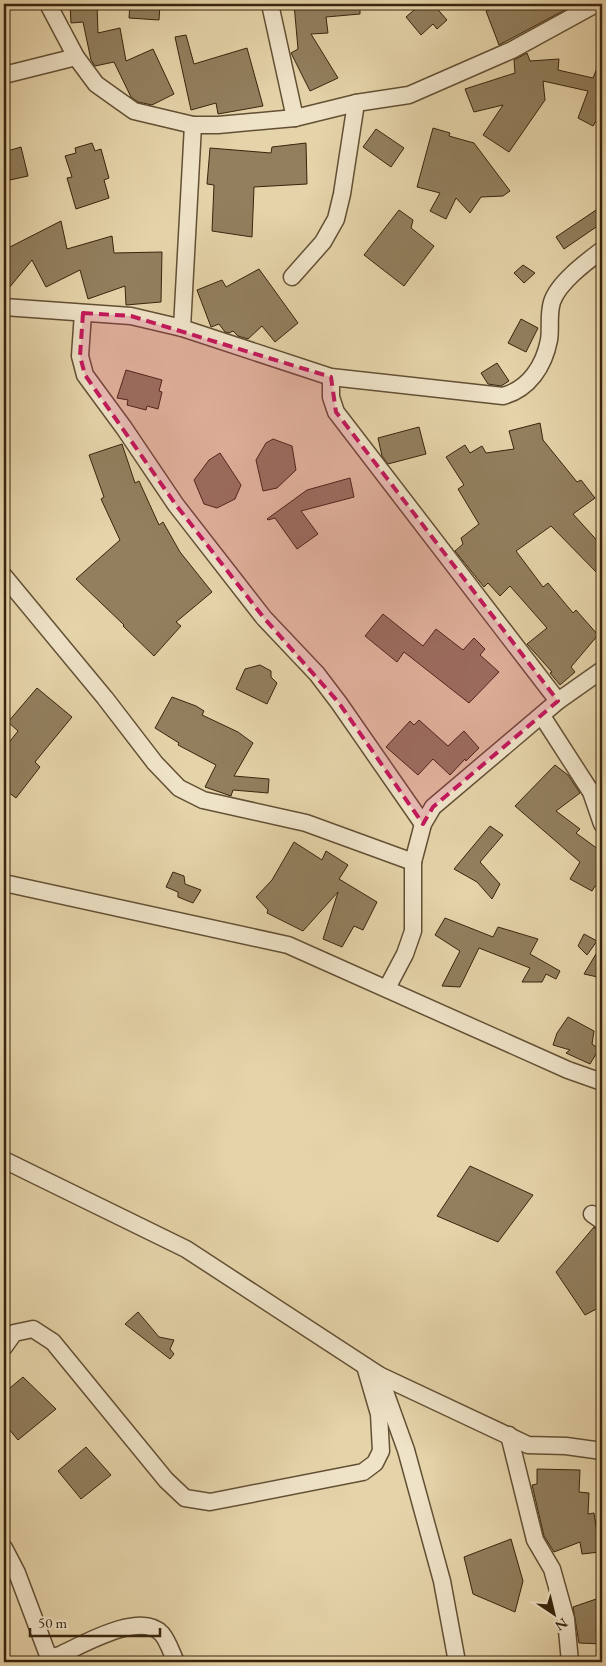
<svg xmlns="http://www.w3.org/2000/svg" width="606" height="1666" viewBox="0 0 606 1666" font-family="'EB Garamond',serif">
	<rect width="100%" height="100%" fill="#e5d3a9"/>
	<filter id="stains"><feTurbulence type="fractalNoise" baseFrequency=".004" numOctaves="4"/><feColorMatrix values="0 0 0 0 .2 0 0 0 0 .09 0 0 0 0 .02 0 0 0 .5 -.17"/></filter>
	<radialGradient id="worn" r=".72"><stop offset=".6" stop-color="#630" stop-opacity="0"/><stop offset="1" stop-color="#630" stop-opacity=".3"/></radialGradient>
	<g fill="#927f5e" stroke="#38250d">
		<polygon points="70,4 97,4 98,33 120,28 126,61 153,49 174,94 152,105 138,102 131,97 114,62 95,66 91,60 83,22 71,23"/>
		<polygon points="130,4 160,4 159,20 129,18"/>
		<polygon points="294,4 360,4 360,14 326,17 328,33 311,34 338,78 310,91 291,53 298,49"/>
		<polygon points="421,4 433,4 447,20 437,29 433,24 421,35 406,17"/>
		<polygon points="493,4 576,4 499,45 486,11 493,8"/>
		<polygon points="186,35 194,64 247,48 263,106 218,114 216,103 191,110 175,37"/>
		<polygon points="527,53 530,61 559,59 558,70 593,78 601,58 602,58 602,111 593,126 578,118 588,91 543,81 545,100 509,152 483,135 503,105 474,112 465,89 515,73 514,60"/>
		<polygon points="433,128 450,133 449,136 474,143 510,191 503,196 481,197 470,213 456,198 446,219 430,211 440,193 417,187"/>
		<polygon points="376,129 404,148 391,167 363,147"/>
		<polygon points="92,143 95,151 101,149 109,178 104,180 109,198 76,209 67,178 72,177 65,156 76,153 75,148"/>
		<polygon points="306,143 307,184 254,187 252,237 212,231 214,185 207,184 210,148 271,153 272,147"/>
		<polygon points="21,147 28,176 10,180 8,172 4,173 4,152"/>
		<polygon points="602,206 602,223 564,249 556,237"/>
		<polygon points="399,210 413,220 411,228 434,246 404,286 364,255"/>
		<polygon points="61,221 67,249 112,236 114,253 162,252 161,302 126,305 125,286 88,299 80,270 46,287 32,260 4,294 4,250"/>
		<polygon points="523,265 535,273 524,283 514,273"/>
		<polygon points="259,269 298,323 275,342 262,326 248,339 238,336 233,331 229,333 225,332 219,324 211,327 197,290 222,280 226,287"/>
		<polygon points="521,319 538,328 526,352 508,343"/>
		<polygon points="497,363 509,381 501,386 488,384 481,373"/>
		<polygon points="126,370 162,380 159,391 162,392 158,409 147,406 146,410 127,405 128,400 117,398"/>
		<polygon points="540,423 543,440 577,482 581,480 595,498 573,514 602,546 602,578 551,526 516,551 543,587 548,583 573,613 576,610 598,635 571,667 575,672 560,685 550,673 552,672 527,644 547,628 510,586 500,596 488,583 484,587 455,551 463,544 461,538 479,524 458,489 464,485 446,457 465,445 470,453 482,446 486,453 514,449 509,431"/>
		<polygon points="419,427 426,454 388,464 382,456 378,438"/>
		<polygon points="273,439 292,446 296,470 277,488 263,491 256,460 266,443"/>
		<polygon points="122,444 135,483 139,481 159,525 163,522 180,552 212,592 176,622 181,626 154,656 123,626 124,625 76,579 120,540 101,499 104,497 89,455"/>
		<polygon points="220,453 241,485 235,499 217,508 204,504 194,480 209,460"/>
		<polygon points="350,478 354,497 301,511 318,534 297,549 275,518 268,520 267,519 307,490"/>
		<polygon points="383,614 423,646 436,629 463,650 474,638 485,649 480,655 499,672 469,703 404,652 397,662 365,636"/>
		<polygon points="260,665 271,671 271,677 277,683 267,704 236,689 245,669"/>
		<polygon points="37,688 72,717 35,762 40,767 16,798 4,789 4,749 18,731 8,722"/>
		<polygon points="172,697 196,706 204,711 202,715 238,732 253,743 234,776 269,779 268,793 233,790 231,796 205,787 216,765 178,745 179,743 155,728"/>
		<polygon points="419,720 448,746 464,731 479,748 466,761 465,759 450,775 433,759 418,775 386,747 410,721 414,725"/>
		<polygon points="555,765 568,775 580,793 556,811 580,829 576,833 602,852 602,888 595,886 592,891 570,879 580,862 515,806"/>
		<polygon points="490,826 503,835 480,862 500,884 492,899 477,882 454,869"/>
		<polygon points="294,842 322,860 326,851 348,865 339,879 377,902 363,930 354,926 342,947 323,939 338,892 303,931 267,913 268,910 256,897 272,880"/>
		<polygon points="173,872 184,876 185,884 201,890 193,903 178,897 178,892 166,887"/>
		<polygon points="445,918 493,937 498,927 538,939 530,954 560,971 556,979 546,974 542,982 522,982 530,968 479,948 460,987 442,986 460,951 435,935"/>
		<polygon points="584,934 597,941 587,955 578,946"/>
		<polygon points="602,944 602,978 584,974"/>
		<polygon points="568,1017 594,1031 592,1044 599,1049 590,1064 566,1053 570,1050 553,1045 557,1033"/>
		<polygon points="470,1166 533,1195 498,1242 437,1216"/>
		<polygon points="594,1227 602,1238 602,1306 585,1315 556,1272"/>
		<polygon points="138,1312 159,1337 174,1340 170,1349 174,1354 170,1359 125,1324"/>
		<polygon points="23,1377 56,1409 18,1440 4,1423 4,1393"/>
		<polygon points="86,1447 111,1475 81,1499 58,1471"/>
		<polygon points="537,1469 580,1470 579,1492 589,1493 588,1514 594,1513 600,1552 582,1554 580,1542 554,1552 544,1536 532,1485 537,1484"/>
		<polygon points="511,1539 523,1581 515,1612 473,1594 464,1557"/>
		<polygon points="602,1597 602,1644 579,1643 573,1607"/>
	</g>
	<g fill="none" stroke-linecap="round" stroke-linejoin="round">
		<g stroke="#635034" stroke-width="19">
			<g id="minor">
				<polyline points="48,4 76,57 96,84 117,99 134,111 193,125 218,125 295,118 356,103 409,95 512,50 596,4"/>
				<polyline points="270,4 295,118"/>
				<polyline points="4,75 76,57"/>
				<polyline points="292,277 323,242 336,219 342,194 356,103"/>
				<path d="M4,307l127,9 51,12 149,49 172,19c26,-7 41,-30 46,-56 2,-12 -1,-25 3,-38 6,-19 34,-40 50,-52"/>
				<polyline points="83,313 80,356 85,375 124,428 176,505 264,618 317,674 339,703 423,824"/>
				<polyline points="182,328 193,125"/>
				<polyline points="331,377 331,397 336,412 558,701"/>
				<polyline points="4,576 105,698 155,763 179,788 203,800 306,823 413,862"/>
				<polyline points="542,716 591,792 602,824"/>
				<polyline points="4,883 288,945 568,1070 602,1082"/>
				<polyline points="387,988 405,954 413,931 413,862 423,824 433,807 558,701 602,670"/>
				<polyline points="4,1160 186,1249 379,1375 528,1445 566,1446 602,1451"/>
				<polyline points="592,1214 602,1221"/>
				<polyline points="4,1347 14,1333 33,1329 53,1342 166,1480 185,1498 210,1502 363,1472 375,1463 381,1451 379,1414 365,1366"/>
				<polyline points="379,1375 406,1450 442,1581 457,1662"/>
				<polyline points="509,1435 535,1540 552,1569 566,1619 570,1662"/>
				<path d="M4,1548l13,25 32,85 11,-3c22,-10 81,-45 102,-21 6,7 10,20 14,28"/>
			</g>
		</g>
		<use href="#minor" stroke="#eee2c7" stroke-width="16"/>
	</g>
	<path fill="#c2185b" fill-opacity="0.2" stroke="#c2185b" stroke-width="4" stroke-dasharray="10 6" stroke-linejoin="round" d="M83,313l48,3 200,61 5,35 222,289 -125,106 -10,17 -84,-121 -75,-85 -88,-113 -91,-130 -5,-19z"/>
	<rect width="606" height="1666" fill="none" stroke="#e5d3a9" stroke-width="20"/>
	<rect x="5" y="5" width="596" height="1656" fill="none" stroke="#38250d" stroke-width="2.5"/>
	<rect x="10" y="10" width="586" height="1646" fill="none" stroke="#38250d"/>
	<g transform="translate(554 1614) rotate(145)" stroke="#eee2c7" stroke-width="4" paint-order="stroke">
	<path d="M0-4L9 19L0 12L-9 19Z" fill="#38250d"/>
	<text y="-8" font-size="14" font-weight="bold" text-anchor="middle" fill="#38250d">N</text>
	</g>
	<path d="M30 1628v8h130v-8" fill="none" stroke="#38250d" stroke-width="2.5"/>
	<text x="38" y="1628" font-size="15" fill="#38250d" stroke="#eee2c7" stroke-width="4" paint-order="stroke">50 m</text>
	<rect width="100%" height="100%" filter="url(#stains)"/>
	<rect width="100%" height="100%" fill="url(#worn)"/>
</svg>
